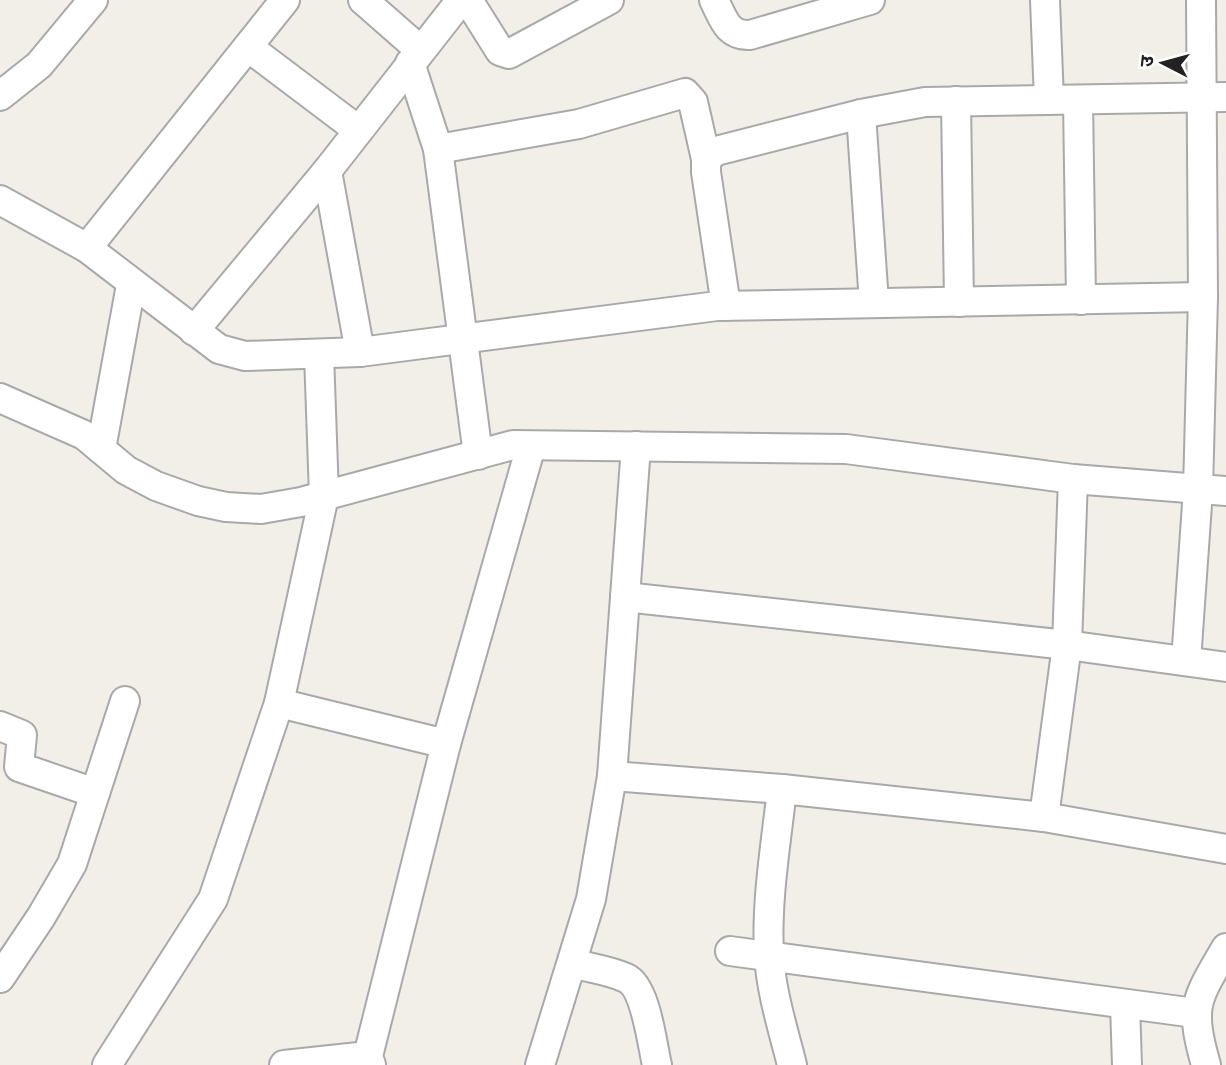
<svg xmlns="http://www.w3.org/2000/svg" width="1226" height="1065" viewBox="0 0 1226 1065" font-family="Quicksand,'Noto Sans Devanagari',sans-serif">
	<rect width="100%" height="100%" fill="#f2efe9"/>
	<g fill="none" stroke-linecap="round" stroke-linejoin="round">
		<g stroke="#a9a9a9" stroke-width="32">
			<g id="street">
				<polyline points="363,0 420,50"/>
				<polyline points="468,0 500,51 509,54 609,0"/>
				<path d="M714,0c9,18 13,36 36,35l120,-35"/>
				<polyline points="1045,0 1049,100"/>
				<polyline points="248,47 358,130"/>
				<polyline points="410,63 438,149 478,455"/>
				<polyline points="0,96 39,65 93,0"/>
				<polyline points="1078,100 1081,300"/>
				<polyline points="956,101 959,302"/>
				<polyline points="861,114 874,303"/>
				<polyline points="438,149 579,124 685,93 693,102 706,159"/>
				<polyline points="327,171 360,352"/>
				<polyline points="0,200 87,248 219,349 245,356 360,352 717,306 1203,297"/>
				<polyline points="87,248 285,0"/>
				<polyline points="726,306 706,172 706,159 716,151 861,114 925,102 1226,97"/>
				<polyline points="194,331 327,171 461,0"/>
				<polyline points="0,398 84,435 126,470 156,486 198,501 226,507 261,509 301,502 513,445 846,449 1073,479 1226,491"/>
				<polyline points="101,449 131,285"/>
				<polyline points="625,597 1067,645 1226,667"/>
				<polyline points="1186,661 1198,490 1203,297 1201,0"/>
				<polyline points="279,703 446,744"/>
				<polyline points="0,726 22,735 19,767 95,793"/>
				<polyline points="612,776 782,789 1044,817 1226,849"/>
				<path d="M782,789c-6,55 -16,111 -13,166 2,37 14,74 23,110"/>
				<polyline points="1044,817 1067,645 1073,479"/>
				<polyline points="730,951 1195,1013"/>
				<path d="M572,963c17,5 37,7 54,15 20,9 26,66 31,87"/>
				<polyline points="0,978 41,917 72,864 125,701"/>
				<polyline points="1125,1004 1127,1065"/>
				<polyline points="107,1065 213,899 279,703 324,496 319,354"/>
				<polyline points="284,1065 368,1056"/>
				<polyline points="371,1065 368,1056 446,744 531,446"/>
				<polyline points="540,1065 591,899 612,776 636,446"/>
				<path d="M1206,1065c-17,-60 -10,-65 20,-117"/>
			</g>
		</g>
		<use href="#street" stroke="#fff" stroke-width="28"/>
	</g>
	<g transform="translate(1163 63) rotate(276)" stroke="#ffffff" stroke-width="5" paint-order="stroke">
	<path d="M0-5L12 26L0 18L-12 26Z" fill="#222222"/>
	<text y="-10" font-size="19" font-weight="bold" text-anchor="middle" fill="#222222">उ</text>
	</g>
</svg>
